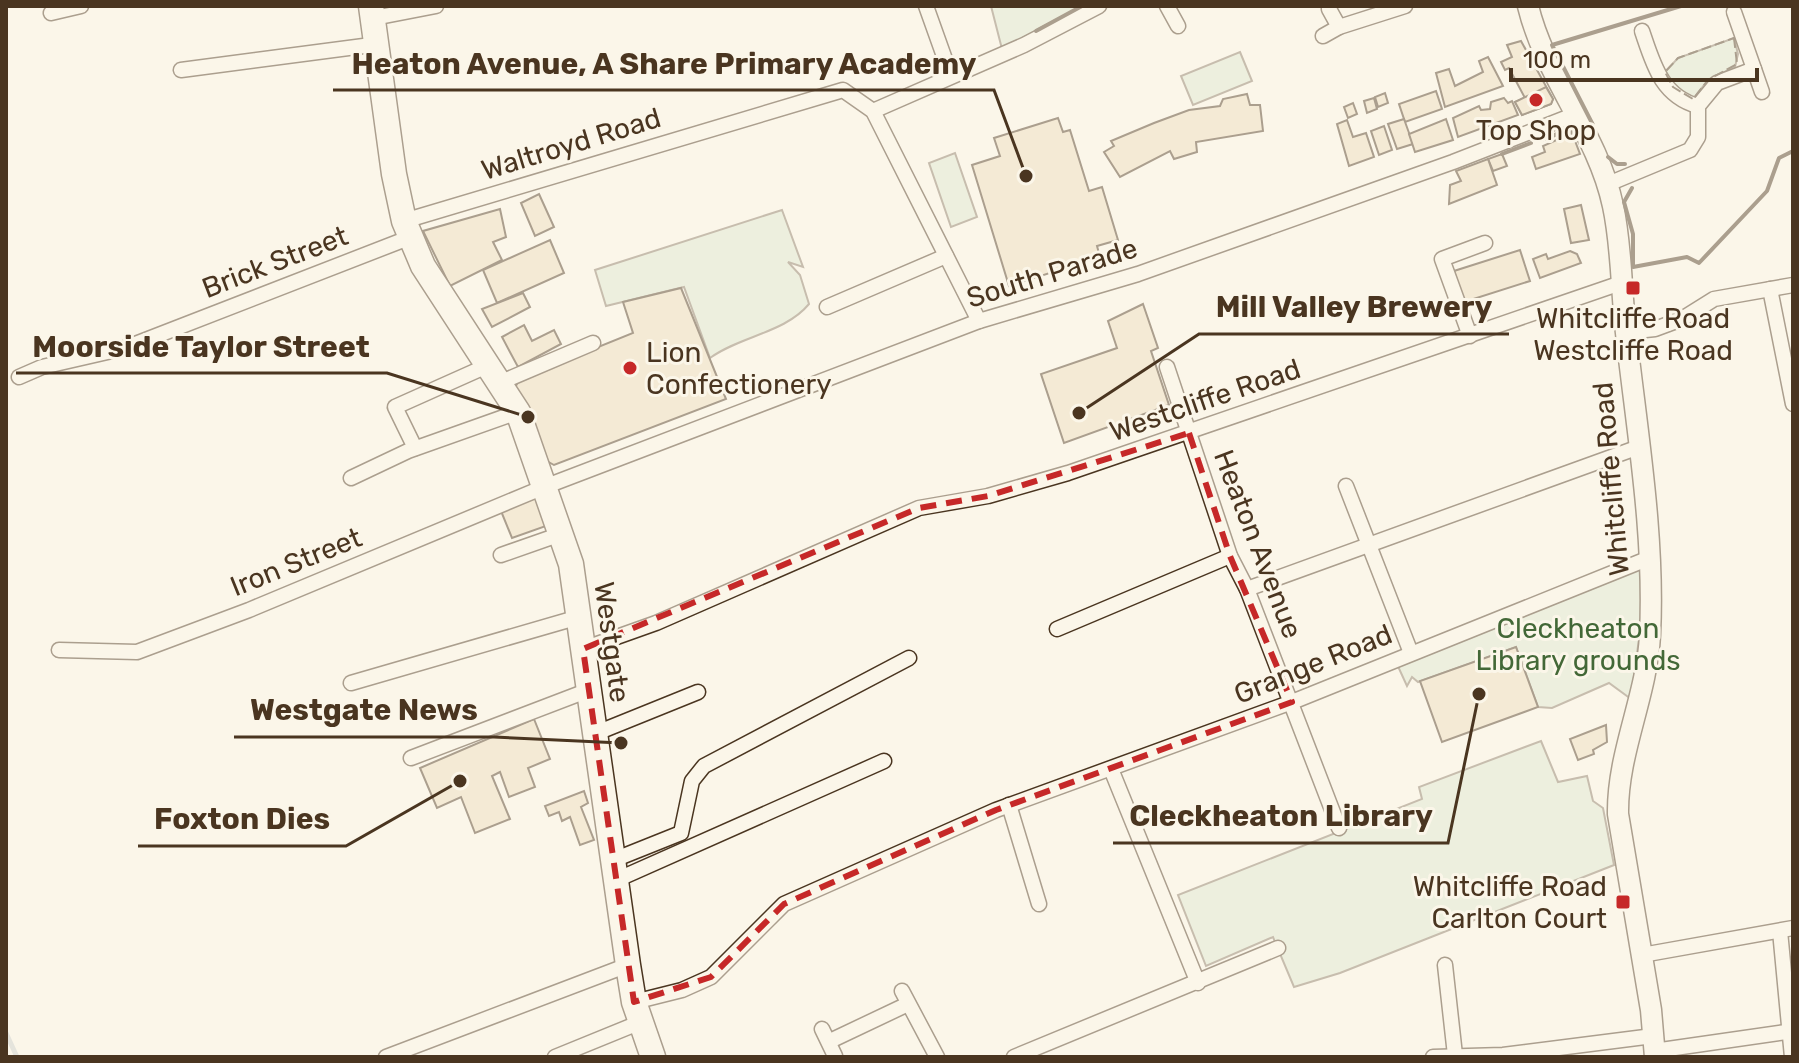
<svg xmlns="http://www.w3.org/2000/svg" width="1799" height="1063" viewBox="0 0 1799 1063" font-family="Rubik,sans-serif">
	<rect width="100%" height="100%" fill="#fbf6e9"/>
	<g fill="#dce7d0" stroke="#887966" stroke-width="2">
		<polygon points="991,6 1082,6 1002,49"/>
		<polygon points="1734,38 1738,54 1735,67 1708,80 1693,99 1673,87 1665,72 1678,58"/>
		<polygon points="1240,52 1252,81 1193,105 1181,76"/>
		<polygon points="955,153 977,217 951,227 929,163"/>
		<path d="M782,210l21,57 -15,-5 12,13 9,29c-24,29 -69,32 -99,54l-26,-71 -78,19 -11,-36z"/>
		<polygon points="1642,567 1642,616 1631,699 1609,683 1552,708 1538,707 1516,647 1418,682 1412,677 1407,686 1396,662"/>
		<polygon points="1541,741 1558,782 1587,776 1593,801 1603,808 1614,865 1340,973 1294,987 1273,937 1206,966 1178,895 1422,799 1419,787"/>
	</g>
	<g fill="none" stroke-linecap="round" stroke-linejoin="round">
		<polyline stroke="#c9cecd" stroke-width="5" points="6,1033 17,1057"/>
	</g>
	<g fill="#ecdcbc" stroke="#4a3520" stroke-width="2">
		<polygon points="1521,41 1553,99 1551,104 1522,115 1515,102 1525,98 1509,68 1505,70 1501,62 1512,57 1507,45"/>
		<polygon points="1488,57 1503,86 1445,107 1436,73 1449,69 1455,86 1483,72 1479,61"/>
		<polygon points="1546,87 1553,99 1551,104 1522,115 1515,102"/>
		<polygon points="1436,91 1442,109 1405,122 1399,104"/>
		<polygon points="1385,93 1388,103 1378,107 1375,97"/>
		<polygon points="1247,94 1250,105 1260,105 1263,131 1196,142 1197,152 1174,159 1170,151 1120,177 1104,152 1114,146 1111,141 1154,123 1189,110 1220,106 1223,99"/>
		<polygon points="1374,98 1377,109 1367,113 1364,101"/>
		<polygon points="1504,98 1508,103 1512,101 1518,115 1458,137 1453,118 1479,106 1481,110 1490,109 1491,102"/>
		<polygon points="1353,103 1357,114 1348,118 1344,107"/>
		<polygon points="1058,118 1063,132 1070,130 1089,191 1102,187 1118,240 1097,246 1100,257 1009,286 972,165 1000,156 994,138"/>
		<polygon points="1404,119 1413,144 1397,149 1388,124"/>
		<polygon points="1446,119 1453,140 1415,152 1409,134"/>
		<polygon points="1347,120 1353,137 1366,133 1374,157 1349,166 1337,124"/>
		<polygon points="1384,126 1392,150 1379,155 1371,131"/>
		<polygon points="1572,133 1580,154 1536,169 1532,157 1545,152 1543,146"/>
		<polygon points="1502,154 1507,166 1493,171 1488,159"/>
		<polygon points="1488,159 1497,185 1449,204 1450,185 1461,181 1456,171"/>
		<polygon points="539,194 554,227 535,236 521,203"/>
		<polygon points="1581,205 1589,240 1571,243 1564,209"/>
		<polygon points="500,209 506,237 493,242 502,260 450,286 423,231"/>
		<polygon points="550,240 564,273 497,303 483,270"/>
		<polygon points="1520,250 1530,281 1464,302 1454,271"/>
		<polygon points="1570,251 1577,254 1581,263 1540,278 1533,259 1546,254 1548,259"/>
		<polygon points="681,288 726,399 554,465 545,460 515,388 519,379 633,333 623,302"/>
		<polygon points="523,293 530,307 492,327 482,309"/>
		<polygon points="1143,304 1158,348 1151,351 1169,405 1064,443 1041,374 1117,348 1108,321"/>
		<polygon points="524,325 532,341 554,330 561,344 518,367 502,337"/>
		<polygon points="536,498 546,526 512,538 501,511"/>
		<polygon points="1516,647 1538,707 1442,742 1420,681"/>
		<polygon points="534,719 550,759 528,768 535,787 509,797 500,772 492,776 510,819 475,833 461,797 437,808 420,768"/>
		<polygon points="1606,725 1607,742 1593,750 1594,754 1578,760 1570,739"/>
		<polygon points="584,791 588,803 581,807 594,840 580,845 570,817 562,821 559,812 549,816 545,806"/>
	</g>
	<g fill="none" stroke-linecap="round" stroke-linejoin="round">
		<g stroke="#4a3520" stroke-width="17">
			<g id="street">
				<polyline points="926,6 951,76"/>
				<polyline points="1167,6 1178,26"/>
				<polyline points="1329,9 1339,27"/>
				<polyline points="51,13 81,6"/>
				<polyline points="374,18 436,6"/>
				<path d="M1642,31c11,32 19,65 56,75"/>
				<polyline points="1323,36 1339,27 1405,6"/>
				<polyline points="1754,69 1762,92"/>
				<polyline points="181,70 379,44"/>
				<polyline points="873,111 1024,45 1099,6"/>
				<polyline points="1608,184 1690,150 1698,137 1698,106 1717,83 1754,69 1734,12"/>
				<polyline points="404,221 843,90 873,111 979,321"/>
				<polyline points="1770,289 1793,404"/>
				<polyline points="827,307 946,256"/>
				<polyline points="1626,332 1655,329 1682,319 1714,299 1793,285"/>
				<polyline points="1470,336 1442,259 1485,243"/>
				<polyline points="1167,367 1230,556 1247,589 1339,828"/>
				<polyline points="19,377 42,367 125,348 411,237"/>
				<polyline points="499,383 593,343"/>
				<polyline points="415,448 395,407 489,365"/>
				<polyline points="351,478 408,451 518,412"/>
				<polyline points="1346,486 1411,653"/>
				<polyline points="501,555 561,534"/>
				<polyline points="1247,589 1639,447"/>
				<polyline points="1057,629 1230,556"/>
				<polyline points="583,649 656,623 919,508 988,496 1068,473 1621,283"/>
				<polyline points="59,650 137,652 249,610 544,487 979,321 1138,274 1453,162 1576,114"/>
				<polyline points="351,683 579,617"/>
				<polyline points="594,734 698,692"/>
				<polyline points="411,758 589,690"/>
				<polyline points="1111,769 1198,983"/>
				<polyline points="1009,805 1039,904"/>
				<polyline points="611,861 681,833 692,781 704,766 909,658"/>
				<polyline points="614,881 884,761"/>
				<polyline points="1780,931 1792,1057"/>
				<polyline points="1642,955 1793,928"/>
				<polyline points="1445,965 1455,1055"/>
				<polyline points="902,991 937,1057"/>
				<polyline points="634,1002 682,990 711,977 784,904 996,810 1292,702 1647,559"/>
				<polyline points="822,1029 835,1056"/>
				<polyline points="830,1041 908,1004"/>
				<polyline points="1654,1051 1793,1031"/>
				<polyline points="386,1057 628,965"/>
				<polyline points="555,1057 641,1022"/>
				<polyline points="1014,1057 1278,948"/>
				<polyline points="1433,1057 1503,1055 1653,1036"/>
			</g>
		</g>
		<g stroke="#4a3520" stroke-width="23">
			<path id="secondary" d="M1528,6c17,71 70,128 85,200 9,41 8,85 13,127 11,99 29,202 24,302 -3,61 -33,118 -32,179l33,196 4,47"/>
		</g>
		<g stroke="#4a3520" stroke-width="27">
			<polyline id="primary" points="371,6 394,174 404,221 423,266 518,412 571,564 628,965 634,1002 653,1057"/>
		</g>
		<use href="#street" stroke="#fbf6e9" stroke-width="14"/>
		<use href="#secondary" stroke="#fbf6e9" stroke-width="20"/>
		<use href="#primary" stroke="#fbf6e9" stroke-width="24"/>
		<polygon stroke="#4a3520" stroke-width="2" stroke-dasharray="10 4" stroke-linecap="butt" points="1734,38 1737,64 1708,80 1693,99 1673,87 1665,72 1678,58"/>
		<g stroke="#4a3520" stroke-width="4">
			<polyline points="1036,31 1082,6"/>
			<polyline points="1593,125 1552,45 1681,6"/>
			<polyline points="1541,140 1571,129 1572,133"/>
			<polyline points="1502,154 1531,143"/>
			<polyline points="1608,157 1617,164 1625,164"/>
			<polyline points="1632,188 1624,202 1633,234 1633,267 1687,257 1699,263 1767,191 1779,158 1793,151"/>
		</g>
	</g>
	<path d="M0 0H1799V1063H0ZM1189,433l41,123 62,146 -296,108 -212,94 -73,73 -77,25 -51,-353 336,-141 69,-12z" fill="#fbf6e9" fill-opacity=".55" fill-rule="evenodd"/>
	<path fill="none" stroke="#c62828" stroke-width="6" stroke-dasharray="16 10" stroke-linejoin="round" d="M1189,433l41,123 62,146 -296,108 -212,94 -73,73 -77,25 -51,-353 336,-141 69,-12z"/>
	<g fill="#c62828" stroke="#fbf6e9" stroke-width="3">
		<circle cx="1536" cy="100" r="8"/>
		<rect x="1625" y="280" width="16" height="16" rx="4"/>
		<circle cx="630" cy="368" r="8"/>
		<rect x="1615" y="894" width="16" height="16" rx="4"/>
	</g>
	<g text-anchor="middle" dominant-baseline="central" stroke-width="6" stroke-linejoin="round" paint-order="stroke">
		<g font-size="28" fill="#4a3520" stroke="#fbf6e9">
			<text x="1536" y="130">Top Shop</text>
			<text x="1633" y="318">Whitcliffe Road<tspan x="1633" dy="32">Westcliffe Road</tspan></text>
			<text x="646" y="352" text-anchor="start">Lion<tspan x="646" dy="32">Confectionery</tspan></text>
			<text x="1607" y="886" text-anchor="end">Whitcliffe Road<tspan x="1607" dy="32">Carlton Court</tspan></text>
		</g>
		<g font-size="28" fill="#4a3520" stroke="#fbf6e9">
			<text transform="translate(571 144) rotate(-17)">Waltroyd Road</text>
			<text transform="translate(275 262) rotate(-21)">Brick Street</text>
			<text transform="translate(1052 273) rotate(-17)">South Parade</text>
			<text transform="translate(1205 400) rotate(-19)">Westcliffe Road</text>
			<text transform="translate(1611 479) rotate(-95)">Whitcliffe Road</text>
			<text transform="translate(1258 544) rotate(69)">Heaton Avenue</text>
			<text transform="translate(296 562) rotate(-22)">Iron Street</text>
			<text transform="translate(612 642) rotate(82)">Westgate</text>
			<text transform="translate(1313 664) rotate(-22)">Grange Road</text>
		</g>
		<g font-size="28" fill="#436837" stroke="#fbf6e9">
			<text x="1578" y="628">Cleckheaton<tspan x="1578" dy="32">Library grounds</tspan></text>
		</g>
	</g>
	<path fill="none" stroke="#4a3520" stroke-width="3" d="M1026 176L994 90H333M1079 413L1199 334H1509M528 417L387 373H16M621 743L494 737H234M1479 694L1448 843H1113M460 781L346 846H138"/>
	<g fill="#4a3520" stroke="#fbf6e9" stroke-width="3">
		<circle cx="1026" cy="176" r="8"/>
		<circle cx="1079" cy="413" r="8"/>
		<circle cx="528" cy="417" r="8"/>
		<circle cx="621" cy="743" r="8"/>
		<circle cx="1479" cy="694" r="8"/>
		<circle cx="460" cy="781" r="8"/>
	</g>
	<g font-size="30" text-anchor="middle" font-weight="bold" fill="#4a3520" stroke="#fbf6e9" stroke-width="6" stroke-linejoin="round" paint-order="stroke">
		<text x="664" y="74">Heaton Avenue, A Share Primary Academy</text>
		<text x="1354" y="317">Mill Valley Brewery</text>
		<text x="201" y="357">Moorside Taylor Street</text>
		<text x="364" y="720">Westgate News</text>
		<text x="1281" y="826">Cleckheaton Library</text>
		<text x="242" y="829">Foxton Dies</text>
	</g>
	<rect width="1799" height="1063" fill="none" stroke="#4a3520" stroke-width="16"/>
	<path d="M1511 68v12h246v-12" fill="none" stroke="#4a3520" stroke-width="4"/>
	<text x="1523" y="68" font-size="24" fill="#4a3520" stroke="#fbf6e9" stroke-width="6" paint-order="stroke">100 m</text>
</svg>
